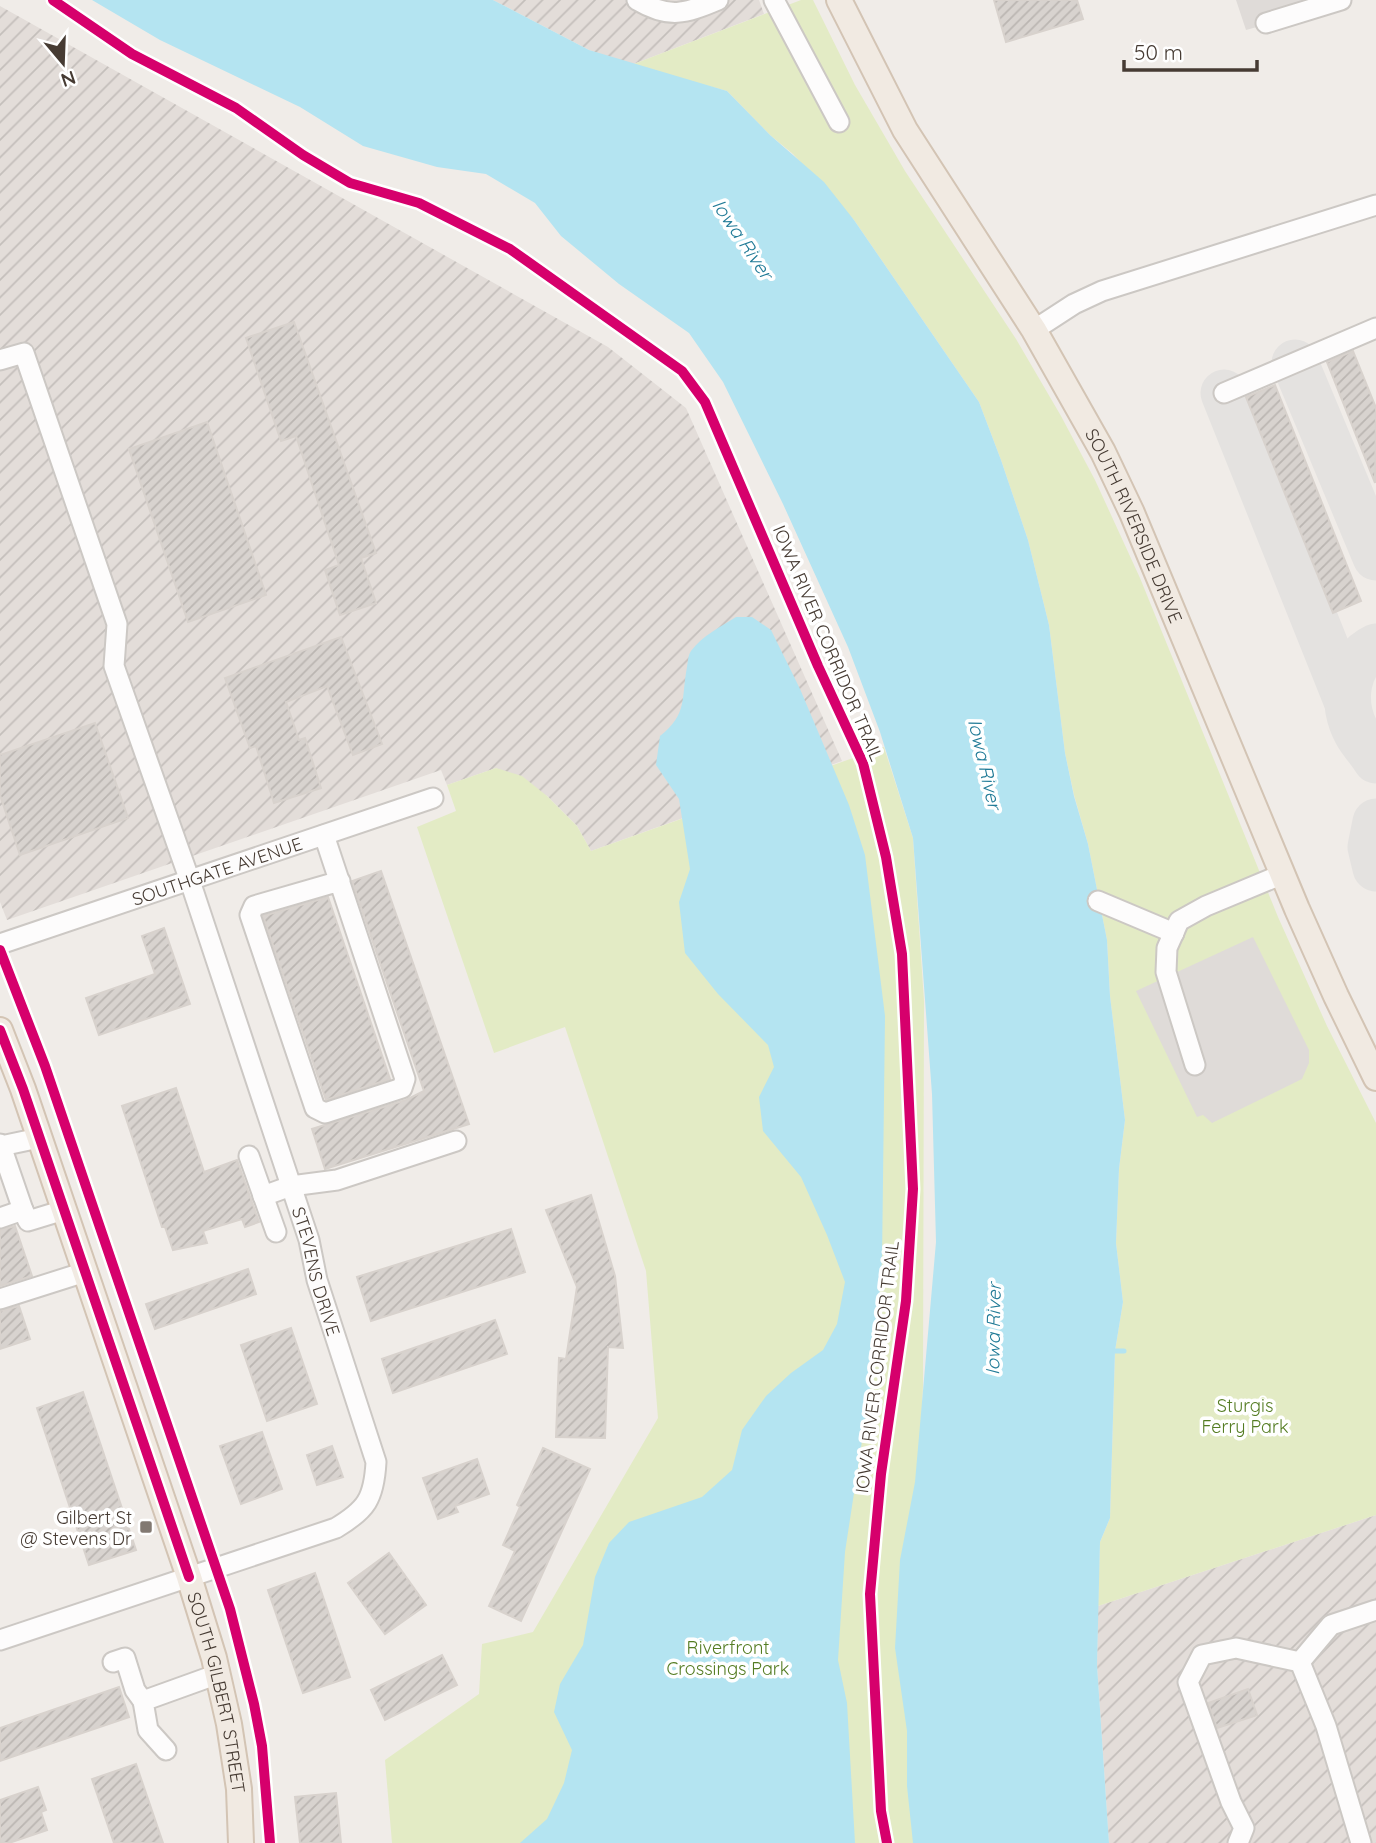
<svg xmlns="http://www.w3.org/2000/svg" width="1376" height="1843" viewBox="0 0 1376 1843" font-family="Quicksand,sans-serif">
	<defs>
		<pattern id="industrial-furrows" width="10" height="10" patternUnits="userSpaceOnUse" patternTransform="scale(1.75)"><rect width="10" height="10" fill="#e3ddd9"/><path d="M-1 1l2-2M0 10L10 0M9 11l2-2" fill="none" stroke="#c4bfbb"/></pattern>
		<pattern id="building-hatch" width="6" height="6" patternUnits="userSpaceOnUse" patternTransform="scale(1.75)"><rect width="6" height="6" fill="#d8d3cf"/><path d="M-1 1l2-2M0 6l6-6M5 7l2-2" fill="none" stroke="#bbb6b2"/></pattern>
	</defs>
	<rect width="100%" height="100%" fill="#f0ece8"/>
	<g fill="url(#industrial-furrows)">
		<polygon points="493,0 759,0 764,14 631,65 589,50"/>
		<polygon points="0,6 608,347 686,408 842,761 591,851 577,826 547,796 496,768 447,785 441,770 7,920 0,902"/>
		<polygon points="1376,1515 1376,1843 1109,1843 1097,1665 1098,1606"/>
	</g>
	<g fill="#e3ebc5">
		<polygon points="801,0 813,0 855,85 905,171 1016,339 1061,416 1095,480 1140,578 1278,917 1327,1026 1376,1123 1376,1515 1098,1606 1100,1542 1110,1518 1115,1351 1123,1302 1116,1243 1119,1169 1125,1120 1110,996 1107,940 1088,844 1074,795 1065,753 1049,625 1028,540 1001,460 979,402 854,220 793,154 770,135 727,91 631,65"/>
		<polygon points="884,747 913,838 924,1001 923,1386 907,1731 924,1843 392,1843 385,1760 479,1694 482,1644 533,1632 658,1418 646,1271 565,1027 494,1053 417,827 456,811 447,785 496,768 522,776 547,796 577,826 591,851"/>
	</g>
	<g fill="#dfdbd8">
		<polygon points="1236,0 1353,0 1246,30"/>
		<polygon points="1253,937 1309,1050 1309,1063 1302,1079 1212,1123 1203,1115 1197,1117 1136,991"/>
	</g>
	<g fill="#b4e4f1">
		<polygon points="92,0 493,0 589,50 727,91 770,135 824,182 854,220 979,402 1001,460 1028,540 1049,625 1065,753 1074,796 1088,844 1107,940 1110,996 1125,1120 1119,1169 1116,1243 1123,1302 1115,1351 1110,1518 1100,1542 1097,1665 1109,1843 913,1843 907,1786 907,1731 895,1648 900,1560 915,1482 936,1242 932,1094 913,838 880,732 848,647 783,504 723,382 689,333 619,284 561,236 535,203 486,174 437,167 363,146 300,107 160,40"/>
		<path d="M736,617h16l19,13 29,59 49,116 16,50 20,161 -3,245 -7,95 -30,196 -7,108 9,43 8,140h-335l27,-24 17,-36 8,-33 -18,-38 6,-28 23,-39 12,-68 14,-34 20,-21 73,-25 30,-27 10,-40 24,-34 25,-23 32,-23 14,-26 8,-42 -18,-47 -26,-58 -38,-46 -4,-34 15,-30 -6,-22 -50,-51 -33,-41 -6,-51 11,-33 -11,-70 -23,-34 4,-29c28,-22 21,-38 27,-69 1,-5 1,-12 4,-16 11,-15 29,-24 45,-34z"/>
	</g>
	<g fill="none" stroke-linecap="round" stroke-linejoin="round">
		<polyline stroke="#b4e4f1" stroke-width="5" points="1115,1351 1124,1351"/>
		<g stroke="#e4e2e0" stroke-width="47">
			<polyline points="1295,363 1376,557"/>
			<polyline points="1224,393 1346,698"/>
			<path d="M1376,647c-32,15 -35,58 -19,86 5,9 13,17 19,27"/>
			<polyline points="1376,822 1371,847 1376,868"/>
		</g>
	</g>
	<g fill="url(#building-hatch)" stroke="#d8d2cd" stroke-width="2">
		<polygon points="994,0 1077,0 1083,19 1006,42"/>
		<polygon points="294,322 376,553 361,558 376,603 340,615 325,570 339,565 296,436 281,441 246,338"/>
		<polygon points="1353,351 1376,408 1375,483 1327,362"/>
		<polygon points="1275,385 1361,601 1333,613 1246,397"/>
		<polygon points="207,422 266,595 188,622 129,449"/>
		<polygon points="341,637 382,744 353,755 327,686 286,702 299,740 305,738 321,788 274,803 256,746 250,748 225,678"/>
		<polygon points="95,723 128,818 20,855 0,795 0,755"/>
		<polygon points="381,871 469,1124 325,1169 312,1129 406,1100 424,1091 352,881"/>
		<polygon points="328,897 390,1079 326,1100 263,916"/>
		<polygon points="164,928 190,1004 99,1035 86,998 155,974 142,936"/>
		<polygon points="176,1088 204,1172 237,1160 259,1222 245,1227 242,1219 203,1231 207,1243 173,1250 165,1227 162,1227 122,1106"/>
		<polygon points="591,1195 615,1276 623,1348 608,1347 605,1438 556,1437 559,1358 566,1359 577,1287 546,1210"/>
		<polygon points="15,1226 32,1276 0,1286 0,1230"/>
		<polygon points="511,1229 525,1272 371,1321 357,1277"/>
		<polygon points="248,1269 256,1294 155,1329 146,1304"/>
		<polygon points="19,1306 30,1339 0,1349 0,1311"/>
		<polygon points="495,1320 507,1354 393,1393 382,1359"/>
		<polygon points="291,1328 317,1404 267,1421 241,1345"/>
		<polygon points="83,1392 136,1550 89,1565 37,1408"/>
		<polygon points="262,1432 282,1489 241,1504 220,1446"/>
		<polygon points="332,1446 343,1477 317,1485 307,1455"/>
		<polygon points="543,1448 590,1469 521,1621 489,1606 515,1551 503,1545 520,1507 517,1505"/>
		<polygon points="477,1459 489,1494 455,1506 458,1512 438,1519 423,1478"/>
		<polygon points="389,1553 426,1605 385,1634 348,1583"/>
		<polygon points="315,1573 350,1677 303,1693 268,1590"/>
		<polygon points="442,1655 457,1685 385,1720 371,1690"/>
		<polygon points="119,1687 129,1717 0,1761 0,1728"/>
		<polygon points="1248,1689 1257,1715 1217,1728 1208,1703"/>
		<polygon points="136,1764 163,1843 114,1843 92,1779"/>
		<polygon points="38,1787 46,1810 41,1812 47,1830 9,1843 0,1843 0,1800"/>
		<polygon points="336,1793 341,1843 300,1843 295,1797"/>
	</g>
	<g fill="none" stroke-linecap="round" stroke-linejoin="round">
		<g stroke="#ccc8c4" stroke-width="23">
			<g id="minor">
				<path d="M637,0c32,19 48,14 81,0"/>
				<polyline points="774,0 839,122"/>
				<polyline points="1266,23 1341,0"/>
				<polyline points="1034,330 1074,304 1102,291 1376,205"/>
				<path id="s1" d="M0,360l24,-7 93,271 -3,42 76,215 119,359 8,40 59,182c-2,37 -10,48 -40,66l-336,112"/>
				<polyline points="1224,393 1376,328"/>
				<polyline points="324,835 405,1079 402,1088 325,1113 315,1108 250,915 254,906 340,881"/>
				<polyline points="1098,901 1174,933"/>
				<path id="s2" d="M0,944l433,-146"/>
				<polyline points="1195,1065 1166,972 1167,948 1179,921 1206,906 1283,874"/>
				<polyline points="0,1144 1,1146 39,1138"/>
				<polyline points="1,1146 23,1210"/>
				<polyline points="249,1156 276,1232"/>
				<polyline points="263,1196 291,1186 337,1180 456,1141"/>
				<polyline points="0,1218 23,1210 28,1221 64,1210"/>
				<polyline points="0,1299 85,1272"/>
				<polyline points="113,1662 125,1658 135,1690 143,1701"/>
				<polyline points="1300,1662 1331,1625 1376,1610"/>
				<polyline points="166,1750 148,1730 143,1701 218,1674"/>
				<polyline points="1238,1843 1244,1828 1231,1802 1188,1682 1202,1655 1236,1648 1300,1662 1326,1726 1361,1843"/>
			</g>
		</g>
		<g stroke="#d3c4b4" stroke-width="28">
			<g id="major">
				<path id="s3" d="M839,0l66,130 129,200 69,122 29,61 165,396 39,87 40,82"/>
				<path id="s4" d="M0,1030l23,59 166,488 25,81 15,66 10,65 2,54"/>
			</g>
		</g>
		<use href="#minor" stroke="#fdfcfc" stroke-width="19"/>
		<use href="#major" stroke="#f1eae2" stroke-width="24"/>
		<g stroke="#fff" stroke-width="15">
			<g id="cycleway">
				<polyline points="53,0 132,54 236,108 303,155 350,183 419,203 510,249 682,371 705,402 818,666 863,763 886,857 902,954 913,1189 906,1301 881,1474 870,1594 881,1811 887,1843"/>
				<polyline points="0,950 45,1066 230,1609 254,1704 262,1746 270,1843"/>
				<polyline points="0,1030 23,1089 189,1577"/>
			</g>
		</g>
		<use href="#cycleway" stroke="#d6006c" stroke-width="10"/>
	</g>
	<rect fill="#827972" stroke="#fff" stroke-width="2.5" x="139" y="1520" width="14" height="14" rx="3.5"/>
	<g text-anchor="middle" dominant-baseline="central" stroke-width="7" stroke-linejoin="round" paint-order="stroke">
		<g font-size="18" fill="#463b33" stroke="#fff">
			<text stroke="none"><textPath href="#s3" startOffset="604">SOUTH RIVERSIDE DRIVE</textPath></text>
			<text transform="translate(828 643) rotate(67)">IOWA RIVER CORRIDOR TRAIL</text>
			<text stroke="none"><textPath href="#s2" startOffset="229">SOUTHGATE AVENUE</textPath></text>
			<text stroke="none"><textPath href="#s1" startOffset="992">STEVENS DRIVE</textPath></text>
			<text transform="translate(877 1367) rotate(-83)">IOWA RIVER CORRIDOR TRAIL</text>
			<text stroke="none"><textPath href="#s4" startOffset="698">SOUTH GILBERT STREET</textPath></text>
		</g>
		<g font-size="18" fill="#547c22" stroke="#fff">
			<text x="1245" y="1405">Sturgis<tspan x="1245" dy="21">Ferry Park</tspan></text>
			<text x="728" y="1647">Riverfront<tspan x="728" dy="21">Crossings Park</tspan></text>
		</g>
		<g font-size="18" fill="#463b33" stroke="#fff" text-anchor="end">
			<text x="132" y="1517">Gilbert St<tspan x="132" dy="21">@ Stevens Dr</tspan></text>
		</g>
		<g font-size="19" font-style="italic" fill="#217b97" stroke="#fff">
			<text transform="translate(743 239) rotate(56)">Iowa River</text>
			<text transform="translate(985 764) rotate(77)">Iowa River</text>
			<text transform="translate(993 1329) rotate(-89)">Iowa River</text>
		</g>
	</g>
	<g transform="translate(63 63) rotate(161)" stroke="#ffffff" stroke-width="5" paint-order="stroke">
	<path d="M0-5L12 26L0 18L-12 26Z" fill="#463b33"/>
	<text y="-10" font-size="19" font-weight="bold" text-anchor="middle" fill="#463b33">N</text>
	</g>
	<path d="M1124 60v10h133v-10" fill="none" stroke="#463b33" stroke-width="3.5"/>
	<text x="1134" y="60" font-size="21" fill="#463b33" stroke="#ffffff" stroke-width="5" paint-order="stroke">50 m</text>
</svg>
